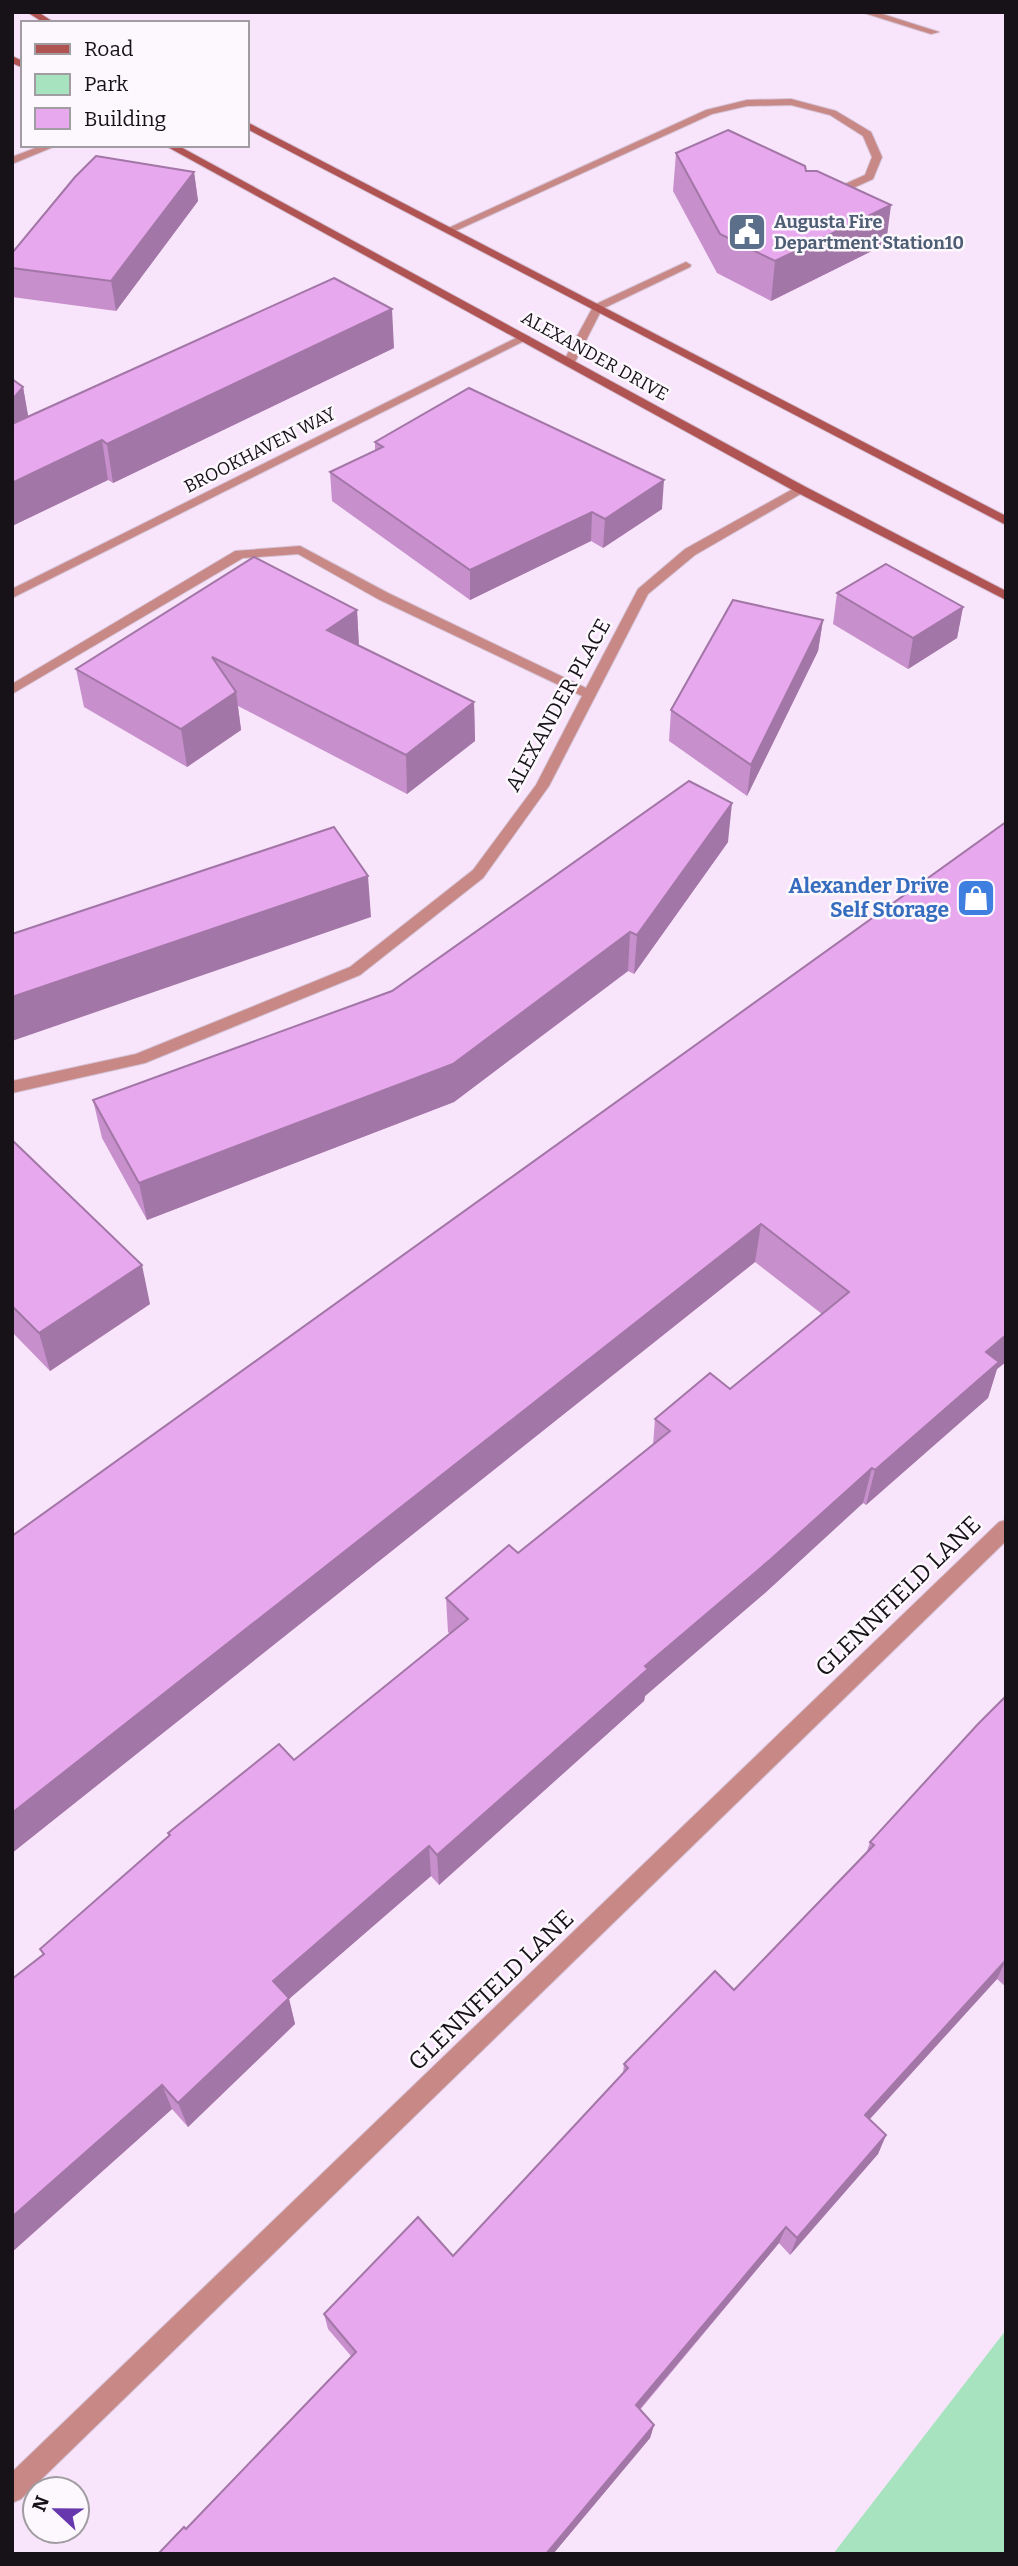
<svg xmlns="http://www.w3.org/2000/svg" width="1018" height="2566" viewBox="0 0 1018 2566" font-family="Bitter,serif">
	<rect width="100%" height="100%" fill="#f9e5fb"/>
	<polygon fill="#a7e3bf" points="1006,2330 1006,2554 833,2554"/>
	<g fill="none" stroke-linecap="round" stroke-linejoin="round">
		<g stroke="#d5c3d7" stroke-width="2">
			<g id="lane">
				<polygon points="791,99 836,111 871,132 882,157 873,179 831,198 823,198 823,194 865,175 872,157 863,136 830,115 791,105 747,106 712,114 453,232 444,230 706,110 747,100"/>
				<polygon points="686,262 691,265 690,267 602,309 575,362 565,364 563,362 594,305"/>
			</g>
		</g>
		<g stroke="#d5c3d7" stroke-width="2">
			<g id="street">
				<polygon points="861,12 876,12 939,32 931,34"/>
				<polygon points="43,145 58,145 12,164 12,157"/>
				<polygon points="524,334 530,337 528,339 12,598 12,589"/>
				<polygon points="800,485 804,486 804,492 695,555 648,594 549,786 483,878 360,975 145,1063 12,1093 12,1081 136,1054 350,967 473,870 536,785 582,696 378,599 298,554 243,558 12,694 12,684 235,551 300,546 388,593 586,688 638,589 685,549"/>
				<polygon points="1006,1520 1006,1541 21,2499 12,2503 12,2472 999,1522"/>
			</g>
		</g>
		<g stroke="#d5c3d7" stroke-width="2">
			<g id="secondary">
				<polygon points="27,12 38,12 55,23 44,23"/>
				<polygon points="12,56 23,61 23,68 12,63"/>
				<polygon points="247,122 1006,516 1006,525 247,129"/>
				<polygon points="164,145 177,145 804,486 1006,591 1006,600 796,492"/>
			</g>
		</g>
		<use href="#lane" fill="#c88885" fill-rule="evenodd"/>
		<use href="#street" fill="#c88885" fill-rule="evenodd"/>
		<use href="#secondary" fill="#b05453" fill-rule="evenodd"/>
	</g>
	<g fill="#c790cc">
		<polygon points="676,153 806,171 886,244 771,301 717,273 673,191"/>
		<polygon points="194,172 198,201 116,311 12,297 12,253"/>
		<polygon points="394,348 113,483 108,480 12,526 23,387 28,417"/>
		<polygon points="375,442 662,509 603,548 591,541 470,600 332,501 330,472 375,451"/>
		<polygon points="837,593 963,607 957,638 908,669 833,624"/>
		<polygon points="357,610 359,646 474,702 475,741 407,794 238,706 241,730 187,767 84,707 76,669"/>
		<polygon points="823,620 818,651 747,796 669,741 671,710"/>
		<polygon points="1006,822 1006,1362 997,1369 988,1398 866,1505 863,1503 765,1593 645,1696 644,1701 439,1885 431,1876 289,1999 295,2024 188,2127 172,2109 12,2252 12,1979 43,1955 40,1949 169,1835 168,1833 294,1760 450,1634 448,1632 446,1598 518,1553 653,1445 655,1419 730,1389 822,1314 755,1262 12,1853 12,1536"/>
		<polygon points="728,842 634,974 628,971 454,1102 147,1220 102,1138 93,1100 392,991"/>
		<polygon points="12,1140 150,1304 50,1371 12,1332"/>
		<polygon points="1006,1696 1006,1987 997,1979 870,2119 886,2135 878,2154 790,2255 779,2243 640,2410 654,2425 650,2438 553,2554 158,2554 186,2529 351,2356 328,2329 324,2314 453,2256 623,2073 624,2064 734,1990 866,1854 870,1842"/>
	</g>
	<g fill="#a276a6">
		<polygon points="194,172 198,201 116,311 111,281"/>
		<polygon points="891,205 886,244 771,301 775,261"/>
		<polygon points="392,309 394,348 113,483 107,444"/>
		<polygon points="23,387 30,426 12,450 12,400"/>
		<polygon points="102,440 108,480 12,526 12,483"/>
		<polygon points="664,480 662,509 603,548 605,519"/>
		<polygon points="592,512 591,541 470,600 470,570"/>
		<polygon points="963,607 957,638 908,669 913,638"/>
		<polygon points="357,610 359,648 327,630"/>
		<polygon points="823,620 818,651 747,796 751,765"/>
		<polygon points="236,692 241,730 187,767 181,729"/>
		<polygon points="474,702 475,741 407,794 406,755"/>
		<polygon points="732,803 728,842 634,974 637,935"/>
		<polygon points="368,876 371,917 12,1041 12,997"/>
		<polygon points="630,932 628,971 454,1102 147,1220 139,1183"/>
		<polygon points="761,1224 755,1262 12,1853 12,1813"/>
		<polygon points="142,1265 150,1304 50,1371 39,1333"/>
		<polygon points="1006,1335 1006,1362 997,1369 988,1398 866,1505 875,1470 986,1352"/>
		<polygon points="872,1468 863,1503 765,1593 645,1696 644,1701 439,1885 437,1855 645,1666"/>
		<polygon points="429,1846 431,1876 289,1999 295,2024 188,2127 178,2103 273,1981"/>
		<polygon points="1006,1960 997,1979 857,2133 865,2115"/>
		<polygon points="162,2085 172,2109 12,2252 12,2217"/>
		<polygon points="886,2135 878,2154 790,2255 797,2238"/>
		<polygon points="786,2227 779,2243 632,2418 636,2405"/>
		<polygon points="654,2425 650,2438 553,2554 546,2554"/>
	</g>
	<g fill="#e7a8ed" stroke="#a276a6" stroke-width="2">
		<polygon points="728,130 805,166 806,171 817,171 891,205 775,261 720,234 676,153"/>
		<polygon points="96,156 194,172 111,281 12,268 12,253 75,177"/>
		<polygon points="334,278 392,309 107,444 102,440 12,483 12,424"/>
		<polygon points="12,379 23,387 12,400"/>
		<polygon points="469,388 664,480 605,519 592,512 470,570 330,472 383,447 375,442"/>
		<polygon points="254,557 357,610 327,630 474,702 406,755 212,657 236,692 181,729 76,669"/>
		<polygon points="886,564 963,607 913,638 837,593"/>
		<polygon points="733,600 823,620 751,765 671,710"/>
		<polygon points="689,781 732,803 637,935 630,932 453,1064 139,1183 93,1100 392,991"/>
		<polygon points="1006,822 1006,1335 986,1352 999,1362 875,1470 872,1468 771,1559 645,1666 648,1669 437,1855 429,1846 273,1981 289,1998 178,2103 162,2085 12,2217 12,1979 44,1954 40,1949 170,1835 168,1833 279,1744 294,1760 468,1619 446,1598 509,1545 518,1553 670,1431 655,1419 710,1373 730,1389 849,1292 761,1224 12,1813 12,1536"/>
		<polygon points="334,827 368,876 12,997 12,934"/>
		<polygon points="12,1140 142,1265 39,1333 12,1306"/>
		<polygon points="1006,1696 1006,1960 865,2115 886,2135 797,2238 786,2227 636,2405 654,2425 546,2554 158,2554 184,2527 186,2529 356,2352 324,2314 418,2217 453,2256 628,2068 624,2064 715,1971 734,1990 874,1845 870,1842 978,1724"/>
	</g>
	<defs>
		<g id="civic-square" transform="scale(2.0125)"><rect x="-9" y="-9" width="18" height="18" rx="4" fill="#5c6f8a" stroke="#fcf8fd"/><path d="M-.6-6.5H3V-4.5H.6V-3L4-1V1h2V6H-6V1h2V-1L-.6-3ZM-1.2 2.5V6h2.4V2.5Z" fill="#fff"/></g>
		<g id="shop-square" transform="scale(2.0125)"><rect x="-9" y="-9" width="18" height="18" rx="4" fill="#3f7fe0" stroke="#fcf8fd"/><path d="M-5-2.5h2.3a2.7 3.5 0 0 1 5.4 0H5L5.5 6h-11ZM-1.5-2.5h3a1.5 2.3 0 0 0-3 0Z" fill="#fff"/></g>
	</defs>
	<g fill-rule="evenodd">
		<use href="#civic-square" x="747" y="232"/>
		<use href="#shop-square" x="976" y="898"/>
	</g>
	<g text-anchor="middle" dominant-baseline="central" stroke-width="5" stroke-linejoin="round" paint-order="stroke">
		<g font-size="18" font-weight="bold" fill="#4e5e75" stroke="#fcf8fd" text-anchor="start">
			<text x="774" y="222">Augusta Fire<tspan x="774" dy="21">Department Station10</tspan></text>
		</g>
		<g font-size="18" fill="#171118" stroke="#fcf8fd">
			<text transform="translate(595 356) rotate(29)">ALEXANDER DRIVE</text>
			<text transform="translate(260 450) rotate(-27)">BROOKHAVEN WAY</text>
		</g>
		<g font-size="21" fill="#171118" stroke="#fcf8fd">
			<text transform="translate(558 705) rotate(-61)">ALEXANDER PLACE</text>
		</g>
		<g font-size="21" font-weight="bold" fill="#366cbe" stroke="#fcf8fd" text-anchor="end">
			<text x="949" y="886">Alexander Drive<tspan x="949" dy="24">Self Storage</tspan></text>
		</g>
		<g font-size="24" fill="#171118" stroke="#fcf8fd">
			<text transform="translate(898 1596) rotate(-44)">GLENNFIELD LANE</text>
			<text transform="translate(491 1990) rotate(-44)">GLENNFIELD LANE</text>
		</g>
	</g>
	<rect width="1018" height="2566" fill="none" stroke="#171118" stroke-width="28"/>
	<rect x="21" y="21" width="228" height="126" fill="#fcf8fd" stroke="#a09ca1" stroke-width="2"/>
	<rect x="35" y="44" width="35" height="10" fill="#b05453" stroke="#a09ca1" stroke-width="2"/>
	<text x="84" y="56" font-size="21" fill="#171118">Road</text>
	<rect x="35" y="74" width="35" height="21" fill="#a7e3bf" stroke="#a09ca1" stroke-width="2"/>
	<text x="84" y="91" font-size="21" fill="#171118">Park</text>
	<rect x="35" y="108" width="35" height="21" fill="#e7a8ed" stroke="#a09ca1" stroke-width="2"/>
	<text x="84" y="126" font-size="21" fill="#171118">Building</text>
	<g transform="translate(56 2510) rotate(292)"><circle r="33" fill="#fcf8fd" stroke="#a09ca1" stroke-width="2"/>
	<path d="M0-5L12 26L0 18L-12 26Z" fill="#6737ae"/>
	<text y="-10" font-size="19" font-weight="bold" text-anchor="middle" fill="#171118">N</text>
	</g>
</svg>
